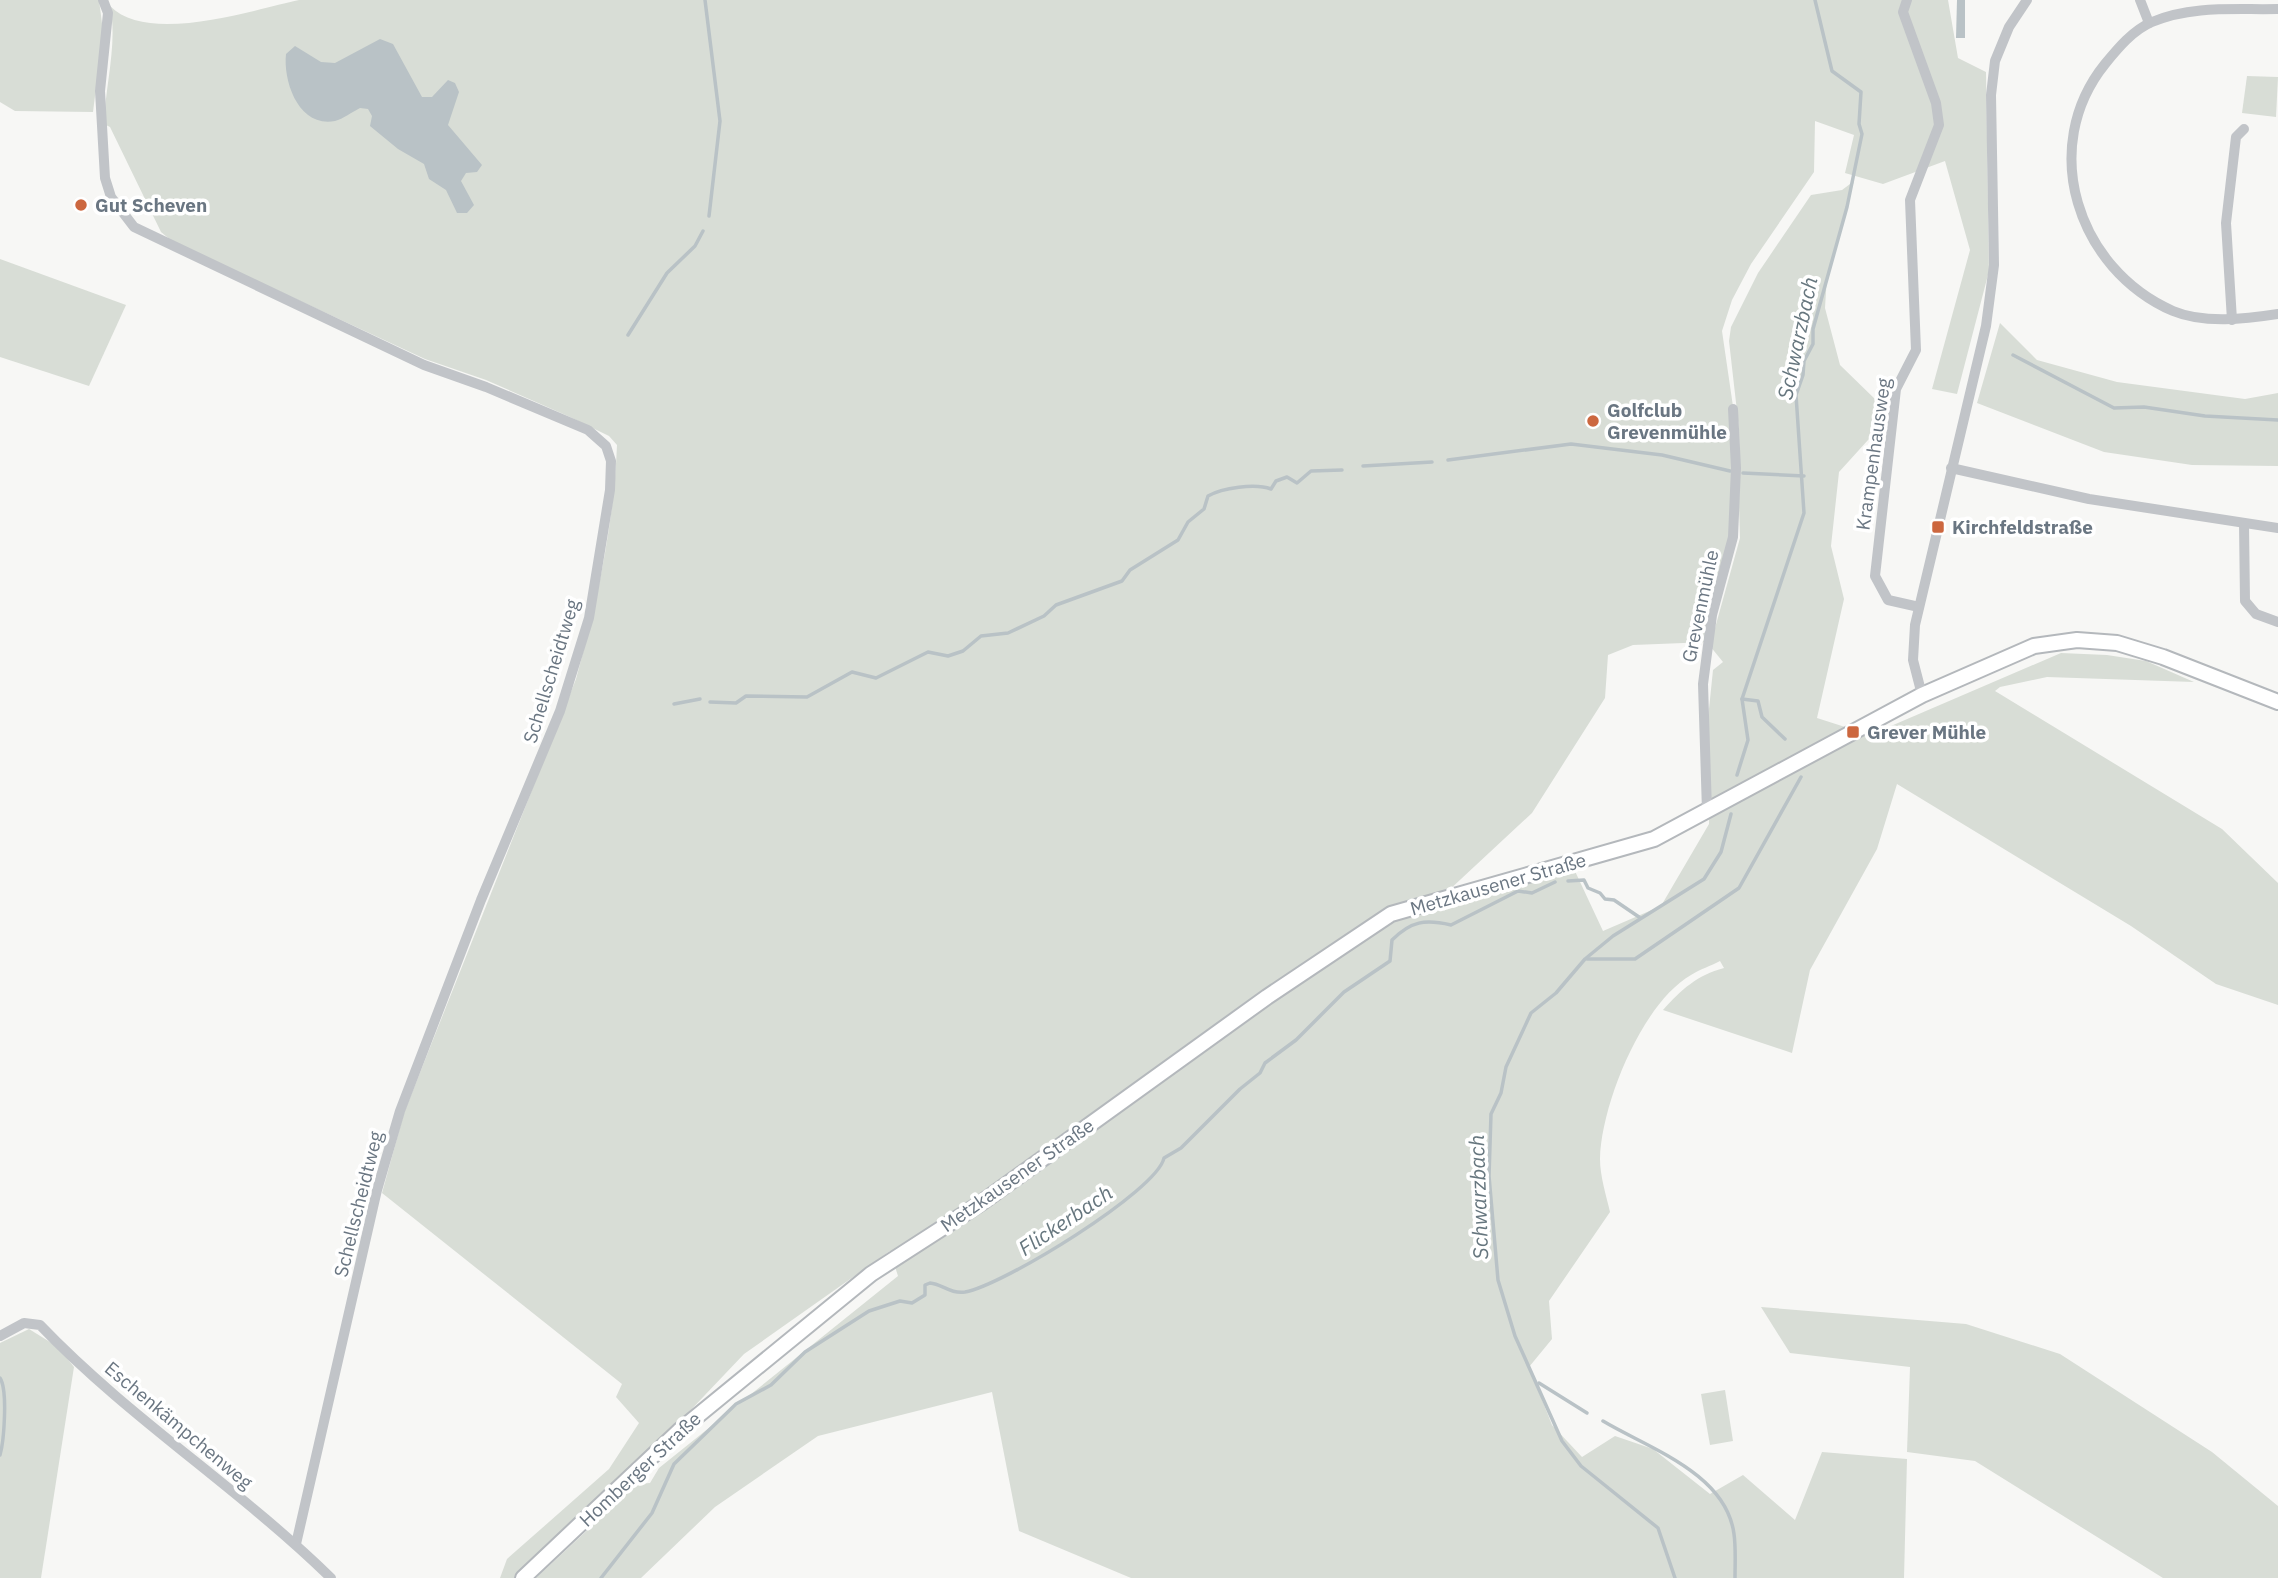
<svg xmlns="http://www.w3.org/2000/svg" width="2278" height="1578" viewBox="0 0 2278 1578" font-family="'IBM Plex Sans',sans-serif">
	<rect width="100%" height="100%" fill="#f7f7f5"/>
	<g fill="#d8ddd6" fill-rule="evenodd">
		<polygon points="0,0 99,0 103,31 93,112 15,111 0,102"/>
		<path d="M299,0h1649l10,58 28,14 3,199 -32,123 -25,-5 38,-139 -25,-89 -62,23 -38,-11 9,-38 -39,-14 -1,51 -63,92 -19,36 -10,31 14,96 4,72 -1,-70 -10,-88 2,-14 27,-54 53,-78 31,-5 12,-9 -27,94 -2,33 15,57 37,36 1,28 -39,43 -8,74 13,53 -27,119 53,17 191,-82 46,2 39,6 48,21 -147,-5 -47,10 -5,4 227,138 56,54v122l-62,-21 -85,-58 -234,-142 -20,65 -67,121 -18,83 -129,-43c18,-20 34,-35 61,-42l-4,-7c-9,5 -20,8 -29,14 -49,28 -90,130 -91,184 0,17 6,36 10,53l-61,89 3,38 -23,28 23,58 30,32 33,-21 38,13 57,45 33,-19 52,45 27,-68 85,7 -3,119h-773l-112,-47 -27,-139 -174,44 -103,71 -74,71h-105l101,-94 13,-1 9,-15 239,-192 -8,-25 -146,103 -117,123 -110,101h-17l7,-19 102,-90 30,-46 -23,-26 6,-13 -240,-191 22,-80 172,-434c21,-76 38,-156 41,-234l-8,-9 -39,-19 -84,-37 -61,-21 -252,-117 -12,-10 -51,-105 -6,-3c1,-38 14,-81 6,-118 38,39 142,4 189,-6zM1739,507l1,31 -30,108 13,16 -10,8 -7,68 4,31 -1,55 -48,82 -58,25 -29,-62 -142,37 100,-93 73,-115 3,-43 25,-10 76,-3z"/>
		<polygon points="2247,76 2278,77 2276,117 2242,113"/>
		<polygon points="0,259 126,305 89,386 0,357"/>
		<polygon points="2000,323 2037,360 2117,382 2245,399 2278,393 2278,466 2192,465 2104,452 1977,403"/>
		<polygon points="1761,1307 1966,1324 2060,1354 2212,1452 2278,1506 2278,1578 2163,1578 1975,1461 1907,1452 1910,1367 1790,1353"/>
		<polygon points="29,1329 58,1347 74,1367 41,1578 0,1578 0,1343"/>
		<polygon points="1725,1390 1733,1441 1710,1445 1701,1394"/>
	</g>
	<g fill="#b9c2c6">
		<polygon points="1957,0 1965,0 1965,38 1956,38"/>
		<path d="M380,39l13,5 29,53h10l16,-17 7,3 4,9 -11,33 34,40 -5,7 -11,1 -5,8 13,24 -7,8h-10l-11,-23 -17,-11 -5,-15 -26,-15 -28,-23 2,-10 -4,-7 -8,-1c-8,4 -17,11 -25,13 -36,7 -52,-39 -49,-67l9,-8 26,16 14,1z"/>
	</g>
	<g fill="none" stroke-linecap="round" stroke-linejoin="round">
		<g stroke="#b9c2c6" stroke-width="3.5">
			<polyline points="705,0 720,121 709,216"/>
			<polyline points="628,335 667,273 695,246 703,231"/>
			<polyline points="2013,355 2114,408 2144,407 2205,416 2278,420"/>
			<polyline points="1448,460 1571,444 1662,455 1730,471"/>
			<polyline points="1363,466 1432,462"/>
			<polyline points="1743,473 1804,476"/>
			<polyline points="1742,699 1758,701 1762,717 1785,739"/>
			<path d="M710,702l26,1 10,-7 61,1 45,-25 24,6 52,-26 20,4 15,-5 18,-15 27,-3 36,-17 12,-11 66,-24 8,-11 48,-30 10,-18 16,-13 4,-13c14,-8 47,-13 63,-7l5,-8 11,-4 10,6 14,-12 31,-1"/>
			<polyline points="674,704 700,699"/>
			<polyline points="1737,775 1748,740 1742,699 1804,513 1796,395 1803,375 1804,361 1813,344 1813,329 1847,207 1862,134 1859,124 1861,92 1832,71 1815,0"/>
			<polyline points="1568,881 1584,880 1588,888 1600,893 1605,899 1614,900 1639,917"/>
			<polyline points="1587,959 1635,959 1739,888 1801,777"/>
			<path d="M0,1378c8,12 4,63 0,77"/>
			<polyline points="1539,1383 1587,1413"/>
			<path d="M1603,1421c45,27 123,52 131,113 2,14 1,30 1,44"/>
			<path d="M601,1578l51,-65 22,-49 62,-60 35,-19 34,-33 64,-41 31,-10 12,2 13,-8v-10l5,-2c12,1 20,11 35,9 37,-6 192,-101 199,-134l17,-10 59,-59 20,-16 5,-10 31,-23 48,-48 46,-31 2,-21c19,-19 33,-21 59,-15l67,-34 14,2 23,-11"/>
			<polyline points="1675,1578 1658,1528 1581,1466 1562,1441 1515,1336 1498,1280 1489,1176 1491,1114 1501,1093 1506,1067 1531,1013 1556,993 1585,959 1613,936 1704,879 1721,852 1731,814"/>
		</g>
		<g stroke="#b4b8bc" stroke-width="18">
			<polyline id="secondary" points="523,1578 679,1431 871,1274 981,1203 1267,997 1391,914 1654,839 1922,695 2034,646 2077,640 2117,643 2163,657 2278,702"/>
		</g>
		<g stroke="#c1c4c8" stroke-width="10">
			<polyline points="103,0 108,13 100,91 105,178 111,197 134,227 424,365 486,387 588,430 606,446 611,461 610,490 589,618 560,711 481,900 400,1111 377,1190 296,1544"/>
			<polyline points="1907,0 1903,12 1936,103 1939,125 1910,200 1916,350 1896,389 1875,576 1888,600 1919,607"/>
			<polyline points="2140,0 2149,23"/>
			<path d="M2278,9c-42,1 -86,-4 -126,13 -19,8 -34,26 -47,42 -67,83 -28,205 68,247 31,13 73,8 105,3"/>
			<polyline points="2232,320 2226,223 2236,137 2244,129"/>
			<polyline points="1951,468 2089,499 2278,528"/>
			<polyline points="2244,524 2245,601 2256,614 2278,622"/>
			<polyline points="1922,695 1913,660 1915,625 1986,326 1994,265 1991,95 1995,61 2009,27 2027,0"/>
			<polyline points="1707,811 1703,684 1712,615 1733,537 1736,468 1733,409"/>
			<path d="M0,1336l24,-13 16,2c89,93 199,163 291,253"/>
		</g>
		<use href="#secondary" stroke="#fff" stroke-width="14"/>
	</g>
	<g fill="#cc673f" stroke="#fff" stroke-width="2.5">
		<circle cx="81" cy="205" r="7"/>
		<circle cx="1593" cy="421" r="7"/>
		<rect x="1931" y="520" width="14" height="14" rx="3.5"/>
		<rect x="1846" y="725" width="14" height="14" rx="3.5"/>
	</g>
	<g text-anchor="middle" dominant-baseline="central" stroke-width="7" stroke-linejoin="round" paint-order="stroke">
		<g font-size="19" font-weight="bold" fill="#6a7682" stroke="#fff" text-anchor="start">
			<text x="95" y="205">Gut Scheven</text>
			<text x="1607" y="410">Golfclub<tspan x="1607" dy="22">Grevenmühle</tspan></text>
			<text x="1952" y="527">Kirchfeldstraße</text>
			<text x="1867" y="732">Grever Mühle</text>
		</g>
		<g font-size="19" fill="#6a7682" stroke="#fff">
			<text transform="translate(1873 454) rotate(-82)">Krampenhausweg</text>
			<text transform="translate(1700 606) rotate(-78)">Grevenmühle</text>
			<text transform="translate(551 671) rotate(-73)">Schellscheidtweg</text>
			<text transform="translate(1498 884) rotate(-16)">Metzkausener Straße</text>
			<text transform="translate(1017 1175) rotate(-35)">Metzkausener Straße</text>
			<text transform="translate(358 1204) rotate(-76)">Schellscheidtweg</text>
			<text transform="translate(179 1425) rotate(40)">Eschenkämpchenweg</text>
			<text transform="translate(640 1469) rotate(-43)">Homberger Straße</text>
		</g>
		<g font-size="21" font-style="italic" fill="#66767e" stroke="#fff">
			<text transform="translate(1797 338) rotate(-78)">Schwarzbach</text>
			<text transform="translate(1478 1197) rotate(-92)">Schwarzbach</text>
			<text transform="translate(1065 1220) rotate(-34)">Flickerbach</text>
		</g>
	</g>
</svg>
